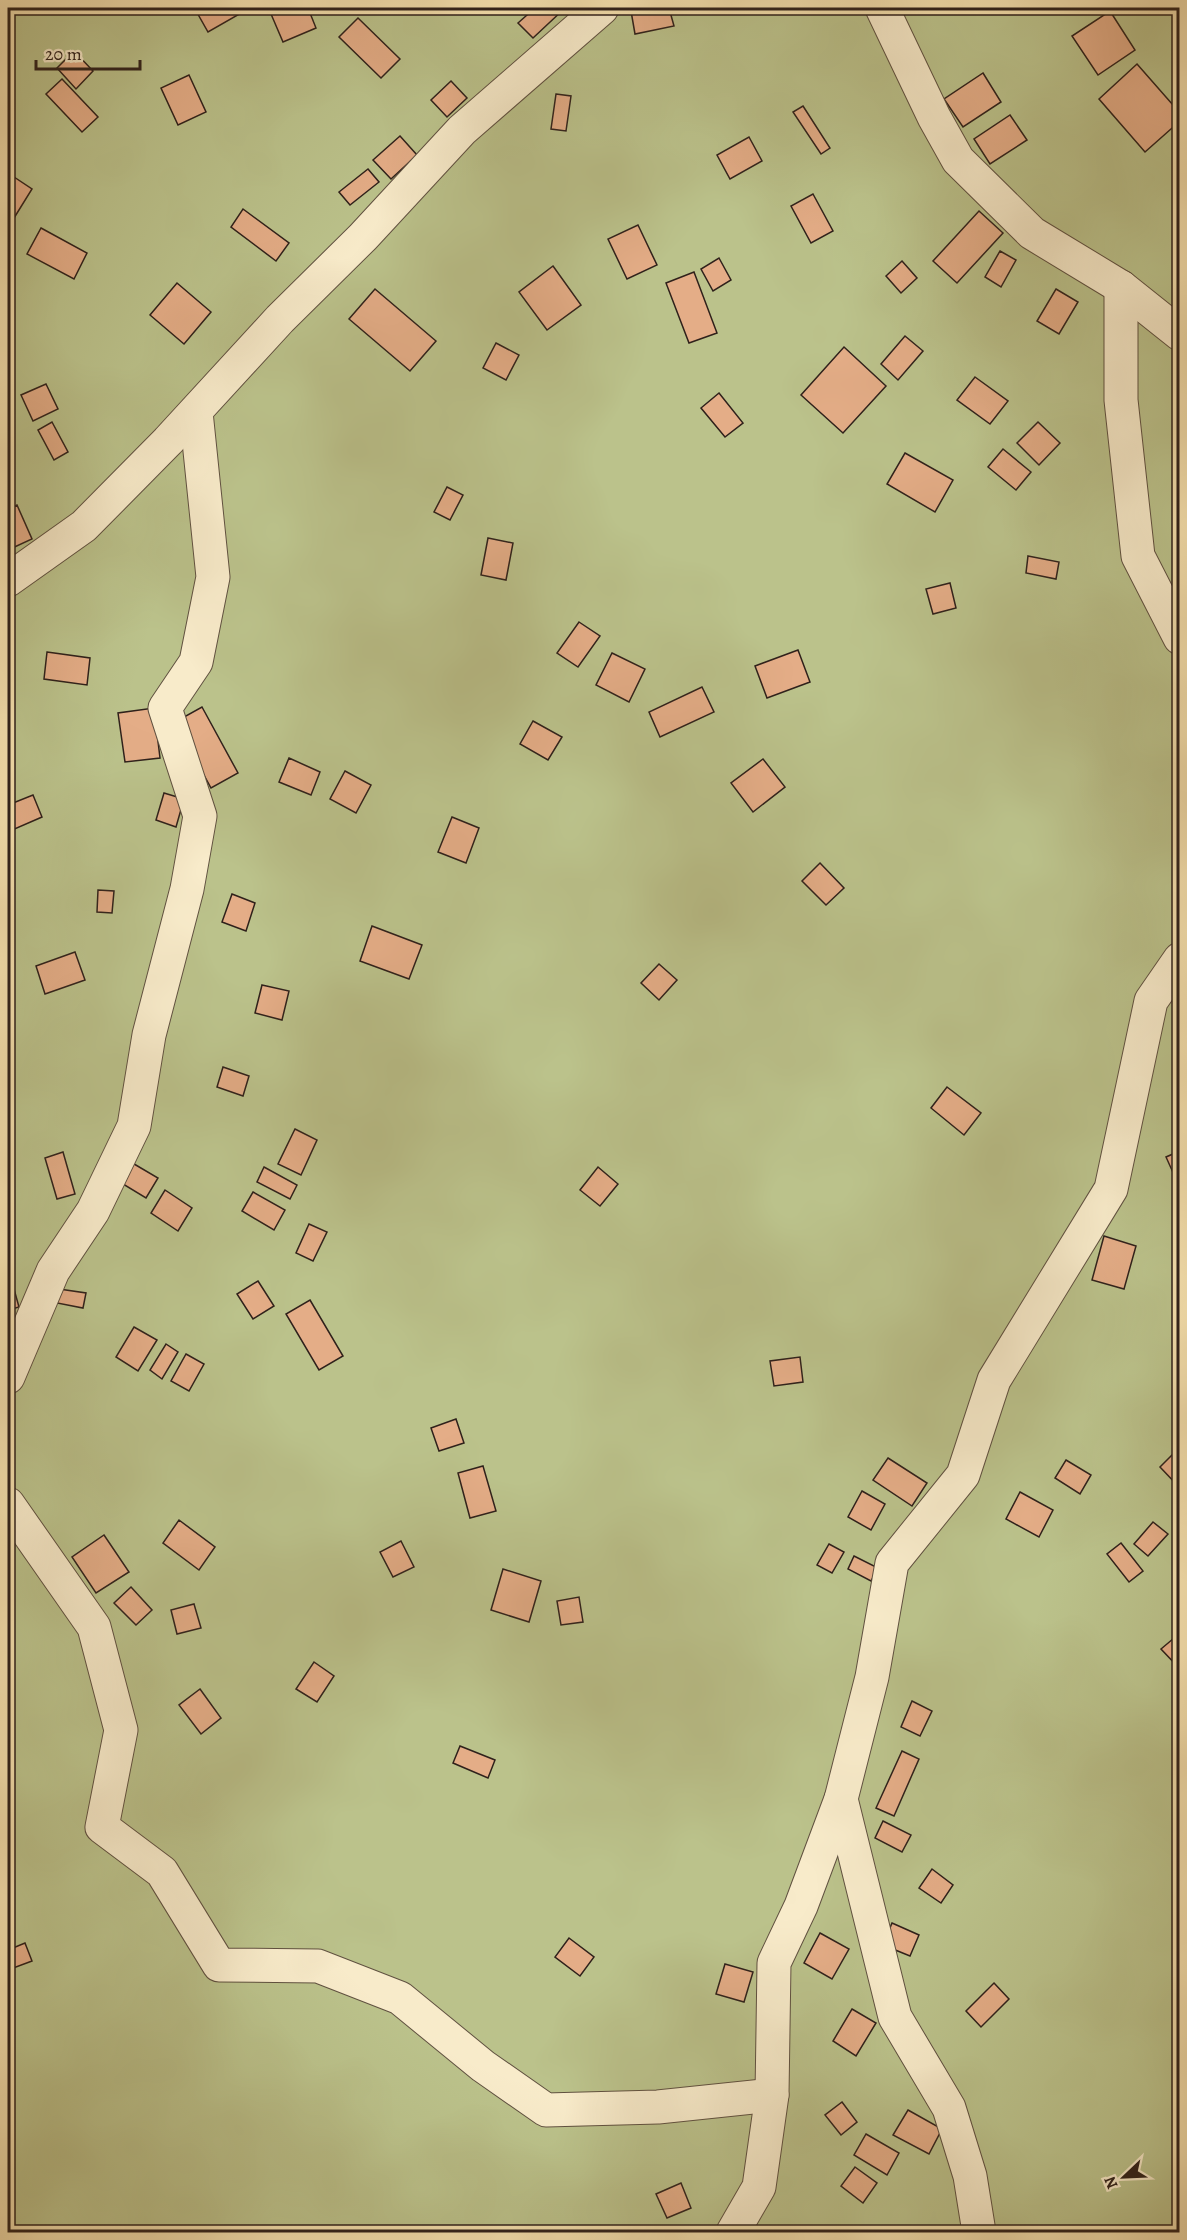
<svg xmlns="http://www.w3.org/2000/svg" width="1187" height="2240" viewBox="0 0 1187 2240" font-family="Alegreya,serif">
	<rect width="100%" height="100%" fill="#f4e0ae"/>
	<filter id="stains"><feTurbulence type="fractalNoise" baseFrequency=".00333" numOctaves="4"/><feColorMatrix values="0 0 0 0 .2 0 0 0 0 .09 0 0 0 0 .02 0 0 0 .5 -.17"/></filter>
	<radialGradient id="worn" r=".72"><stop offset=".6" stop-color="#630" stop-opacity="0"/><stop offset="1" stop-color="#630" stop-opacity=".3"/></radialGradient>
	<rect fill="#bbc28b" stroke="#757253" stroke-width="1.5" x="8" y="8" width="1171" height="2224"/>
	<g fill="#e4ad87" stroke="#2f211b" stroke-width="1.5">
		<polygon points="199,8 241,8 243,12 208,32 195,9"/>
		<polygon points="287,8 308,8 316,28 283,42 271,14"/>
		<polygon points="535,8 565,8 533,38 518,23"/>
		<polygon points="646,8 669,8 674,26 635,34 631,11"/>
		<polygon points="1110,11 1135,50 1098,75 1072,36"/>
		<polygon points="358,18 400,59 381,78 339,37"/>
		<polygon points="74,51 93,71 76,89 57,68"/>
		<polygon points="1137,64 1180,113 1180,121 1145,152 1099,99"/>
		<polygon points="983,73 1001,102 963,127 944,99"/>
		<polygon points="189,75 206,112 178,125 161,88"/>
		<polygon points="62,79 98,117 82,132 46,94"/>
		<polygon points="451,81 467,98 447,117 431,100"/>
		<polygon points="556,94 571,96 566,131 551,129"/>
		<polygon points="803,106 830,148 821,154 793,112"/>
		<polygon points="1010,115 1027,140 990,164 974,139"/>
		<polygon points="400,136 417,155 391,179 373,160"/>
		<polygon points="749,137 762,161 730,179 717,155"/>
		<polygon points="368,169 379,182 350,205 339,192"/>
		<polygon points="8,173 32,189 14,218 8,213"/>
		<polygon points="813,194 833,231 811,243 791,206"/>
		<polygon points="243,209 289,243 276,261 231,227"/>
		<polygon points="979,211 1003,233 957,283 933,261"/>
		<polygon points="638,225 657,265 627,279 608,239"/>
		<polygon points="41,228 87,253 74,279 27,254"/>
		<polygon points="1000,251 1016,260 1001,287 985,277"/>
		<polygon points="719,258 731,280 713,291 701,269"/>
		<polygon points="902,261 917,278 901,293 886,276"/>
		<polygon points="553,266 581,305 547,330 519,292"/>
		<polygon points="694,272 717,333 689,343 666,283"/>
		<polygon points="177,283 211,312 184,344 150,315"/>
		<polygon points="375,289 436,341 410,371 349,319"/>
		<polygon points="1056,289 1078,302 1059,334 1037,321"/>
		<polygon points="905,336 923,351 898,380 881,364"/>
		<polygon points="496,343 519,355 506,380 483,368"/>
		<polygon points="844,347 886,386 843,433 801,395"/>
		<polygon points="975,377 1008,401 990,424 957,400"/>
		<polygon points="46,384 58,409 33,421 21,395"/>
		<polygon points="719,393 743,423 725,437 701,408"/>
		<polygon points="52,422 68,452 54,460 38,430"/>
		<polygon points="1038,422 1060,443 1039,465 1017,443"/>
		<polygon points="1003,449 1031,472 1016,490 988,467"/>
		<polygon points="905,453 953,480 935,512 887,484"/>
		<polygon points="447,487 463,495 450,520 434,512"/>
		<polygon points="17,505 32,539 8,550 8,509"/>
		<polygon points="488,538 513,543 506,580 481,575"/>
		<polygon points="1028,556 1059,562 1056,579 1026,573"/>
		<polygon points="950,583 956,608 933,614 926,589"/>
		<polygon points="579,622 600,636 578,667 557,653"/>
		<polygon points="798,650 810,682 767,698 755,666"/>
		<polygon points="47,652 90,658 87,685 44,679"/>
		<polygon points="612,653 645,669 629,702 596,685"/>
		<polygon points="702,687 714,712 660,737 649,712"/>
		<polygon points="202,707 238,773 211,788 175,722"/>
		<polygon points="154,708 160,758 125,762 118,713"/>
		<polygon points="533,721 562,737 548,760 520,744"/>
		<polygon points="289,758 320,772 311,795 279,782"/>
		<polygon points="763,759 785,787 753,812 731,783"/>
		<polygon points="345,771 371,785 356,813 330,799"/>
		<polygon points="164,793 184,799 176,827 156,820"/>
		<polygon points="33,795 42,817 10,831 8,805"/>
		<polygon points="452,817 479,828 466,863 438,852"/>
		<polygon points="820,863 844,888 826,905 802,881"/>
		<polygon points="98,890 114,891 112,913 97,912"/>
		<polygon points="232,894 255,903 246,931 222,922"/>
		<polygon points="372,926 422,945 409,979 360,961"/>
		<polygon points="75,952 85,980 45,994 36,966"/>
		<polygon points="659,964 677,980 659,1000 641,983"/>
		<polygon points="262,985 289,991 282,1020 255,1013"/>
		<polygon points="223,1067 249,1076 243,1096 217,1087"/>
		<polygon points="947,1087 981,1113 964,1135 931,1108"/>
		<polygon points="295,1129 317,1140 301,1175 278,1164"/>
		<polygon points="1180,1151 1180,1188 1166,1157"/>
		<polygon points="63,1152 75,1194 57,1199 45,1158"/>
		<polygon points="129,1161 158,1178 146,1198 118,1181"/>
		<polygon points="264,1167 297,1185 290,1199 257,1182"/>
		<polygon points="598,1167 618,1184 600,1206 580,1190"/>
		<polygon points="165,1190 192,1208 178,1231 151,1213"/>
		<polygon points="253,1192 285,1210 274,1230 242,1211"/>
		<polygon points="309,1224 327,1232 313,1261 296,1253"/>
		<polygon points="1104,1236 1136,1246 1124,1289 1092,1280"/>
		<polygon points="258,1281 274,1306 253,1319 237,1294"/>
		<polygon points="12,1282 19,1307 8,1310 8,1284"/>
		<polygon points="59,1289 86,1293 83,1308 57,1303"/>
		<polygon points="310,1300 343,1356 319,1370 286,1314"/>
		<polygon points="134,1327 157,1340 138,1371 116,1357"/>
		<polygon points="166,1344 178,1352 162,1379 150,1370"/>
		<polygon points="186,1354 204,1364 189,1391 171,1381"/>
		<polygon points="800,1357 803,1382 774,1386 770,1361"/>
		<polygon points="456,1419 464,1443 439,1451 431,1428"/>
		<polygon points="1175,1452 1180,1456 1180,1488 1160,1467"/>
		<polygon points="888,1458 927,1483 912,1506 873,1480"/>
		<polygon points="1066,1460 1091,1475 1080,1494 1055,1478"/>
		<polygon points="483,1466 496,1511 470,1518 458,1473"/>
		<polygon points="862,1491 885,1504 871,1530 848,1517"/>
		<polygon points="1020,1492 1053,1510 1039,1537 1006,1519"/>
		<polygon points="179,1520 215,1547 199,1570 163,1543"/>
		<polygon points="1153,1522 1168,1534 1148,1556 1134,1544"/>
		<polygon points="104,1535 129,1572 96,1593 72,1557"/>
		<polygon points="401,1541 414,1567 393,1577 380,1552"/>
		<polygon points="1121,1543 1143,1571 1129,1582 1107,1554"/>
		<polygon points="829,1544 844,1552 832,1573 817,1565"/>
		<polygon points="854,1556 878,1568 871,1581 848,1569"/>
		<polygon points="503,1569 541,1581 529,1622 491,1610"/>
		<polygon points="131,1587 152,1610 136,1625 114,1603"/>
		<polygon points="579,1597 583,1622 561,1625 557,1601"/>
		<polygon points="194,1604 201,1628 177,1634 171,1610"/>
		<polygon points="1180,1633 1180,1669 1161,1649"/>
		<polygon points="314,1662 334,1676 317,1702 296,1689"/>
		<polygon points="200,1689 221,1718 201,1734 179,1705"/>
		<polygon points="912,1701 932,1711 920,1736 901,1727"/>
		<polygon points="460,1746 495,1760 488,1778 453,1763"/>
		<polygon points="902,1751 919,1759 894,1816 876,1808"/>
		<polygon points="883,1821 911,1835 902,1852 875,1838"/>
		<polygon points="932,1869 953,1885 941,1903 919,1888"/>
		<polygon points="892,1923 919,1935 910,1956 883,1945"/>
		<polygon points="820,1933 849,1949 832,1979 804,1963"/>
		<polygon points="569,1938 594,1957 580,1976 555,1957"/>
		<polygon points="25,1943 32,1961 8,1970 8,1950"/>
		<polygon points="725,1964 753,1972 744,2002 716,1994"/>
		<polygon points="994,1983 1009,1999 981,2027 966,2011"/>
		<polygon points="852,2009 876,2023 856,2056 833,2041"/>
		<polygon points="842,2102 857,2122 841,2135 825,2115"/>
		<polygon points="908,2110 942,2129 929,2154 893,2135"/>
		<polygon points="866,2134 899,2153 887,2175 854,2155"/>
		<polygon points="855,2167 877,2183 863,2203 841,2186"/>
		<polygon points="681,2183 691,2208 667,2218 656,2194"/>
	</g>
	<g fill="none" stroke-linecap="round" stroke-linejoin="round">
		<g stroke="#605140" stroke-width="35">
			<g id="minor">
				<polyline points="882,8 934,117 958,160 1032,233 1121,287 1180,334"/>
				<polyline points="1121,287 1121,400 1138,556 1180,638"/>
				<polyline points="8,580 84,526 168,441 280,319 363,237 462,130 602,8"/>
				<polyline points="8,1377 53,1271 93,1211 134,1126 149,1035 187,889 200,816 165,708 196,662 213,577 196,412"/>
				<polyline points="8,1504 94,1627 121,1730 102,1827 162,1872 219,1965 318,1966 400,1998 483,2066 546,2110 658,2107 772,2095"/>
				<polyline points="733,2232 759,2187 772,2095 774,1963 801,1906 841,1799"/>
				<polyline points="979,2232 970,2176 949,2108 895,2017 841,1799 872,1677 892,1563 963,1475 994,1380 1111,1189 1151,1001 1180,959"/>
			</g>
		</g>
		<use href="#minor" stroke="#f8ebca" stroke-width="33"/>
	</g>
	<rect width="1187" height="2240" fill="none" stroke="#f4e0ae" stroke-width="30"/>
	<rect x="9" y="9" width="1169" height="2222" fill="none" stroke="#2f211b" stroke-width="3"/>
	<rect x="15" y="15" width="1157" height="2210" fill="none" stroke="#2f211b" stroke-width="1.5"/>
	<g transform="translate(1124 2177) rotate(247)" stroke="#f8ebca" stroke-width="4.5" paint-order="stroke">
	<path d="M0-4.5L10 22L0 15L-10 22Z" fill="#2f211b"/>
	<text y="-9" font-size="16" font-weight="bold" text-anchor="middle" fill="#2f211b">N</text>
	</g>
	<path d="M36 60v9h104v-9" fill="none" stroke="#2f211b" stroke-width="3"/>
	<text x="45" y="60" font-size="18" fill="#2f211b" stroke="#f8ebca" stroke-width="4.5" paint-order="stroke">20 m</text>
	<rect width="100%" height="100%" filter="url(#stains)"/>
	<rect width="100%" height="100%" fill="url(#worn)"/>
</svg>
